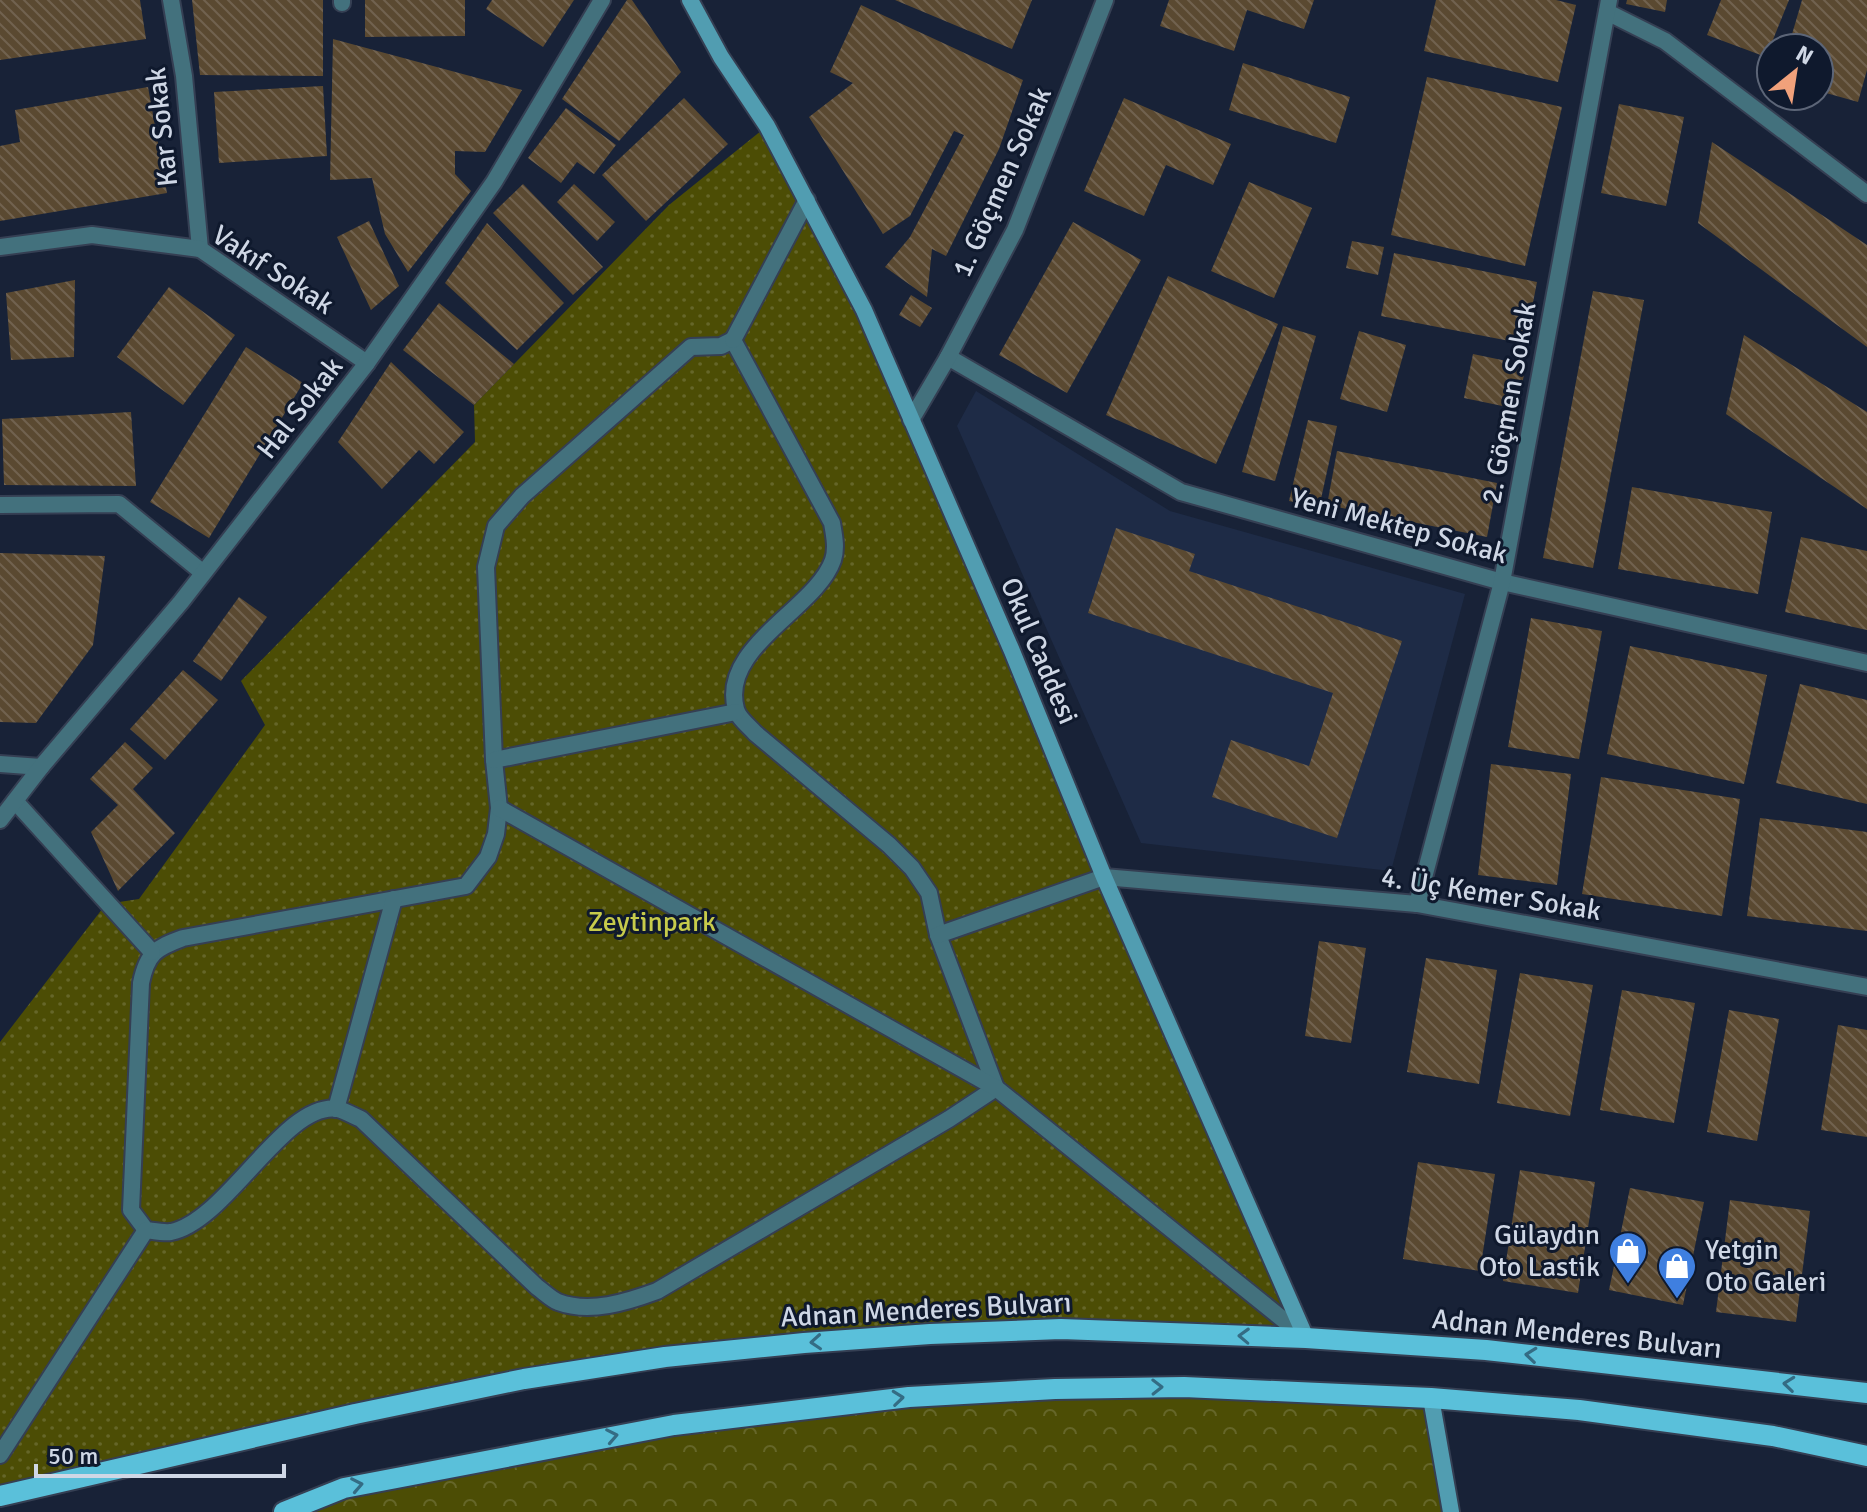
<svg xmlns="http://www.w3.org/2000/svg" width="1867" height="1512" viewBox="0 0 1867 1512" font-family="Signika,sans-serif">
	<defs>
		<pattern id="forest-crowns" width="20" height="18" patternUnits="userSpaceOnUse" patternTransform="scale(2)"><rect width="20" height="18" fill="#4c4d05"/><path d="M2 6a3 3 0 1 1 6 0M12 15a3 3 0 1 1 6 0" fill="none" stroke="#656629"/></pattern>
		<pattern id="park-dots" width="8" height="8" patternUnits="userSpaceOnUse" patternTransform="scale(2)"><rect width="8" height="8" fill="#4c4d05"/><path d="M2 2h.1M6 6h.1" fill="none" stroke="#656629" stroke-width="1.8" stroke-linecap="round"/></pattern>
		<pattern id="building-back-hatch" width="6" height="6" patternUnits="userSpaceOnUse" patternTransform="scale(2)"><rect width="6" height="6" fill="#5a4931"/><path d="M-1 5l2 2M0 0l6 6M5-1l2 2" fill="none" stroke="#71624f"/></pattern>
	</defs>
	<rect width="100%" height="100%" fill="#182237"/>
	<polygon fill="#1e2b46" points="976,391 1170,511 1465,594 1391,871 1141,843 957,426"/>
	<polygon fill="url(#forest-crowns)" points="1055,1389 1431,1398 1451,1512 284,1512 344,1488 674,1425"/>
	<polygon fill="url(#park-dots)" points="767,126 864,310 1306,1338 1061,1329 665,1357 0,1497 0,1042 106,904 139,899 265,725 241,681 475,442 474,405 669,205"/>
	<g fill="url(#building-back-hatch)">
		<polygon points="0,0 140,0 146,39 0,60"/>
		<polygon points="192,0 323,0 323,76 200,75"/>
		<polygon points="365,0 465,0 465,36 365,37"/>
		<polygon points="492,0 574,0 543,47 486,9"/>
		<polygon points="627,0 632,0 681,72 619,141 562,99"/>
		<polygon points="895,0 1032,0 1012,49"/>
		<polygon points="1169,0 1314,0 1304,29 1247,10 1234,51 1160,26"/>
		<polygon points="1436,0 1556,0 1576,5 1558,82 1424,51"/>
		<polygon points="1627,0 1667,0 1665,12 1626,4"/>
		<polygon points="1721,0 1789,0 1766,57 1707,35"/>
		<polygon points="1802,0 1867,0 1867,70 1858,102 1819,91 1819,48 1788,48"/>
		<polygon points="861,5 1023,80 999,149 946,256 932,249 927,297 885,267 910,237 964,135 954,131 910,216 883,234 809,117 853,83 830,72"/>
		<polygon points="333,39 522,90 485,152 455,151 455,174 471,191 408,272 385,234 372,178 330,180"/>
		<polygon points="1243,63 1350,97 1336,143 1229,110"/>
		<polygon points="1427,77 1562,107 1525,266 1391,235"/>
		<polygon points="323,86 327,156 219,163 214,92"/>
		<polygon points="148,87 167,193 0,221 0,146 20,142 15,110"/>
		<polygon points="684,98 728,144 646,221 602,175"/>
		<polygon points="1124,98 1231,144 1213,185 1166,165 1144,216 1084,191"/>
		<polygon points="1619,104 1684,117 1666,206 1601,193"/>
		<polygon points="566,108 616,145 594,174 577,162 561,183 528,158"/>
		<polygon points="1712,142 1867,245 1867,347 1698,223"/>
		<polygon points="1249,182 1312,208 1274,298 1211,271"/>
		<polygon points="523,184 603,267 573,295 493,213"/>
		<polygon points="574,184 615,222 597,241 557,202"/>
		<polygon points="369,221 399,286 371,310 337,237"/>
		<polygon points="1073,222 1141,260 1067,393 999,355"/>
		<polygon points="487,223 564,303 517,350 445,283"/>
		<polygon points="1352,241 1384,247 1378,275 1346,268"/>
		<polygon points="1394,253 1537,282 1525,344 1381,316"/>
		<polygon points="1168,276 1278,324 1216,464 1106,415"/>
		<polygon points="75,280 74,357 11,360 6,293"/>
		<polygon points="169,287 235,335 183,405 117,357"/>
		<polygon points="1593,291 1644,300 1593,568 1543,558"/>
		<polygon points="911,295 932,308 920,327 899,315"/>
		<polygon points="439,303 514,364 474,405 403,350"/>
		<polygon points="1283,326 1316,336 1275,481 1242,472"/>
		<polygon points="1359,331 1406,345 1387,412 1340,399"/>
		<polygon points="1744,335 1867,412 1867,509 1726,414"/>
		<polygon points="246,347 303,383 209,538 150,502"/>
		<polygon points="1473,354 1526,365 1517,409 1464,398"/>
		<polygon points="391,362 464,432 434,464 419,450 382,489 338,442"/>
		<polygon points="131,412 136,486 4,485 2,419"/>
		<polygon points="1308,420 1337,426 1319,508 1289,501"/>
		<polygon points="1337,451 1497,483 1487,537 1327,505"/>
		<polygon points="1632,487 1772,512 1758,594 1618,569"/>
		<polygon points="1116,528 1195,554 1189,571 1402,641 1337,838 1212,797 1231,740 1309,766 1333,693 1088,613"/>
		<polygon points="1801,537 1867,551 1867,630 1785,612"/>
		<polygon points="0,553 105,556 93,645 36,723 0,722"/>
		<polygon points="239,597 267,617 221,681 193,661"/>
		<polygon points="1531,618 1602,631 1579,759 1508,747"/>
		<polygon points="1630,646 1767,675 1744,784 1607,754"/>
		<polygon points="183,670 218,700 165,760 130,729"/>
		<polygon points="1800,684 1867,700 1867,804 1776,783"/>
		<polygon points="125,742 153,768 133,789 175,833 118,891 91,832 118,805 90,779"/>
		<polygon points="1491,764 1571,774 1557,885 1478,875"/>
		<polygon points="1601,777 1740,799 1722,916 1582,894"/>
		<polygon points="1760,818 1867,832 1867,931 1747,916"/>
		<polygon points="1319,941 1366,948 1351,1043 1305,1036"/>
		<polygon points="1426,958 1497,970 1479,1084 1407,1072"/>
		<polygon points="1520,973 1593,985 1570,1116 1497,1103"/>
		<polygon points="1622,990 1695,1003 1674,1123 1600,1110"/>
		<polygon points="1729,1010 1779,1019 1757,1141 1707,1132"/>
		<polygon points="1838,1025 1867,1030 1867,1137 1821,1130"/>
		<polygon points="1418,1162 1495,1174 1480,1271 1403,1259"/>
		<polygon points="1520,1170 1595,1182 1578,1293 1503,1281"/>
		<polygon points="1630,1188 1704,1202 1683,1305 1609,1290"/>
		<polygon points="1730,1200 1810,1211 1796,1322 1716,1312"/>
	</g>
	<g fill="none" stroke-linecap="round" stroke-linejoin="round">
		<g stroke="#353f53" stroke-width="20">
			<g id="street">
				<polyline points="171,0 184,76 200,249"/>
				<polyline points="342,0 342,3"/>
				<polyline points="1607,12 1665,41 1867,194"/>
				<polyline points="0,247 92,235 200,249 367,363"/>
				<path d="M733,340l99,183c2,12 5,25 1,37 -17,49 -114,87 -97,149 2,9 13,17 19,24l134,112 23,23 17,25 9,42 58,153 -47,31 -292,172c-30,11 -67,23 -99,11 -7,-3 -14,-10 -21,-15l-176,-168c-7,-3 -16,-8 -23,-10 -53,-9 -111,112 -167,123 -7,1 -17,-1 -25,-2l-15,-20 10,-227c6,-30 15,-35 42,-45l283,-52 22,-29 8,-23 3,-26 -5,-48 -8,-193 10,-41 26,-30 169,-149 30,-1z"/>
				<polyline points="733,340 807,200"/>
				<polyline points="948,357 1181,492 1502,582 1867,663"/>
				<polyline points="911,420 948,357 1015,230 1105,0"/>
				<polyline points="0,505 119,504 202,572"/>
				<polyline points="494,760 736,712"/>
				<polyline points="0,764 41,767"/>
				<polyline points="15,801 152,952"/>
				<polyline points="499,808 996,1088 1306,1338"/>
				<polyline points="0,820 41,767 181,602 367,363 494,182 602,0"/>
				<polyline points="1417,904 1502,582 1609,0"/>
				<polyline points="938,935 1104,877 1417,904 1867,987"/>
				<polyline points="336,1109 394,899"/>
				<polyline points="0,1455 146,1230"/>
			</g>
		</g>
		<g stroke="#353f53" stroke-width="20">
			<g id="secondary">
				<polyline points="690,0 721,57 767,126 864,310 1012,651 1104,877 1306,1338"/>
				<polyline points="1431,1398 1451,1512"/>
			</g>
		</g>
		<g stroke="#353f53" stroke-width="24">
			<g id="primary">
				<polyline points="0,1496 355,1414 524,1379 665,1357 804,1343 930,1334 1061,1329 1306,1338 1486,1350 1867,1393"/>
				<polyline points="284,1512 344,1488 674,1425 909,1397 1055,1389 1184,1387 1431,1398 1579,1410 1773,1436 1867,1456"/>
			</g>
		</g>
		<use href="#street" stroke="#43717d" stroke-width="16"/>
		<use href="#secondary" stroke="#519db1" stroke-width="16"/>
		<use href="#primary" stroke="#5ac0da" stroke-width="20"/>
	</g>
	<defs><path id="oneway-chevron" d="M-2-3.5L2.5 0L-2 3.5" fill="none" stroke-width="1.6" stroke-linecap="round" stroke-linejoin="round" transform="scale(2)"/></defs>
	<g stroke="#346c84">
		<use href="#oneway-chevron" transform="translate(1244 1336) rotate(-178)"/>
		<use href="#oneway-chevron" transform="translate(816 1342) rotate(176)"/>
		<use href="#oneway-chevron" transform="translate(1531 1355) rotate(-174)"/>
		<use href="#oneway-chevron" transform="translate(1789 1384) rotate(-174)"/>
		<use href="#oneway-chevron" transform="translate(1157 1387) rotate(-1)"/>
		<use href="#oneway-chevron" transform="translate(898 1398) rotate(-6)"/>
		<use href="#oneway-chevron" transform="translate(612 1436) rotate(-11)"/>
		<use href="#oneway-chevron" transform="translate(357 1485) rotate(-11)"/>
	</g>
	<defs>
		<g id="shop-pin" transform="scale(2)"><path d="M0 17L-7.5 6A9.5 9.5 0 1 1 7.5 6Z" fill="#3f7fe0" stroke="#0f192d"/><path d="M-5-2.5h2.3a2.7 3.5 0 0 1 5.4 0H5L5.5 6h-11ZM-1.5-2.5h3a1.5 2.3 0 0 0-3 0Z" fill="#fff"/></g>
	</defs>
	<g fill-rule="evenodd">
		<use href="#shop-pin" x="1628" y="1251"/>
		<use href="#shop-pin" x="1677" y="1266"/>
	</g>
	<g text-anchor="middle" dominant-baseline="central" stroke-width="6" stroke-linejoin="round" paint-order="stroke">
		<g font-size="28" fill="#cfd7e5" stroke="#0f192d">
			<text transform="translate(162 127) rotate(-96)">Kar Sokak</text>
			<text transform="translate(1002 182) rotate(-66)">1. Göçmen Sokak</text>
			<text transform="translate(273 270) rotate(33)">Vakıf Sokak</text>
			<text transform="translate(1509 403) rotate(-80)">2. Göçmen Sokak</text>
			<text transform="translate(300 408) rotate(-52)">Hal Sokak</text>
			<text transform="translate(1399 526) rotate(15)">Yeni Mektep Sokak</text>
			<text transform="translate(1039 651) rotate(67)">Okul Caddesi</text>
			<text transform="translate(1491 894) rotate(9)">4. Üç Kemer Sokak</text>
			<text transform="translate(926 1310) rotate(-3)">Adnan Menderes Bulvarı</text>
			<text transform="translate(1577 1334) rotate(6)">Adnan Menderes Bulvarı</text>
		</g>
		<g font-size="28" fill="#c7cb4b" stroke="#0f192d">
			<text x="652" y="922">Zeytinpark</text>
		</g>
		<g font-size="28" fill="#cfd7e5" stroke="#0f192d" text-anchor="end">
			<text x="1600" y="1235">Gülaydın<tspan x="1600" dy="32">Oto Lastik</tspan></text>
			<text x="1705" y="1250" text-anchor="start">Yetgin<tspan x="1705" dy="32">Oto Galeri</tspan></text>
		</g>
	</g>
	<g transform="translate(1795 72) rotate(30)"><circle r="38" fill="#0f192d" stroke="#5c6577" stroke-width="2"/>
	<path d="M0-6L14 30L0 20L-14 30Z" fill="#f1a17b"/>
	<text y="-12" font-size="22" font-weight="bold" text-anchor="middle" fill="#cfd7e5">N</text>
	</g>
	<path d="M36 1464v12h248v-12" fill="none" stroke="#cfd7e5" stroke-width="4"/>
	<text x="48" y="1464" font-size="24" fill="#cfd7e5" stroke="#0f192d" stroke-width="6" paint-order="stroke">50 m</text>
</svg>
